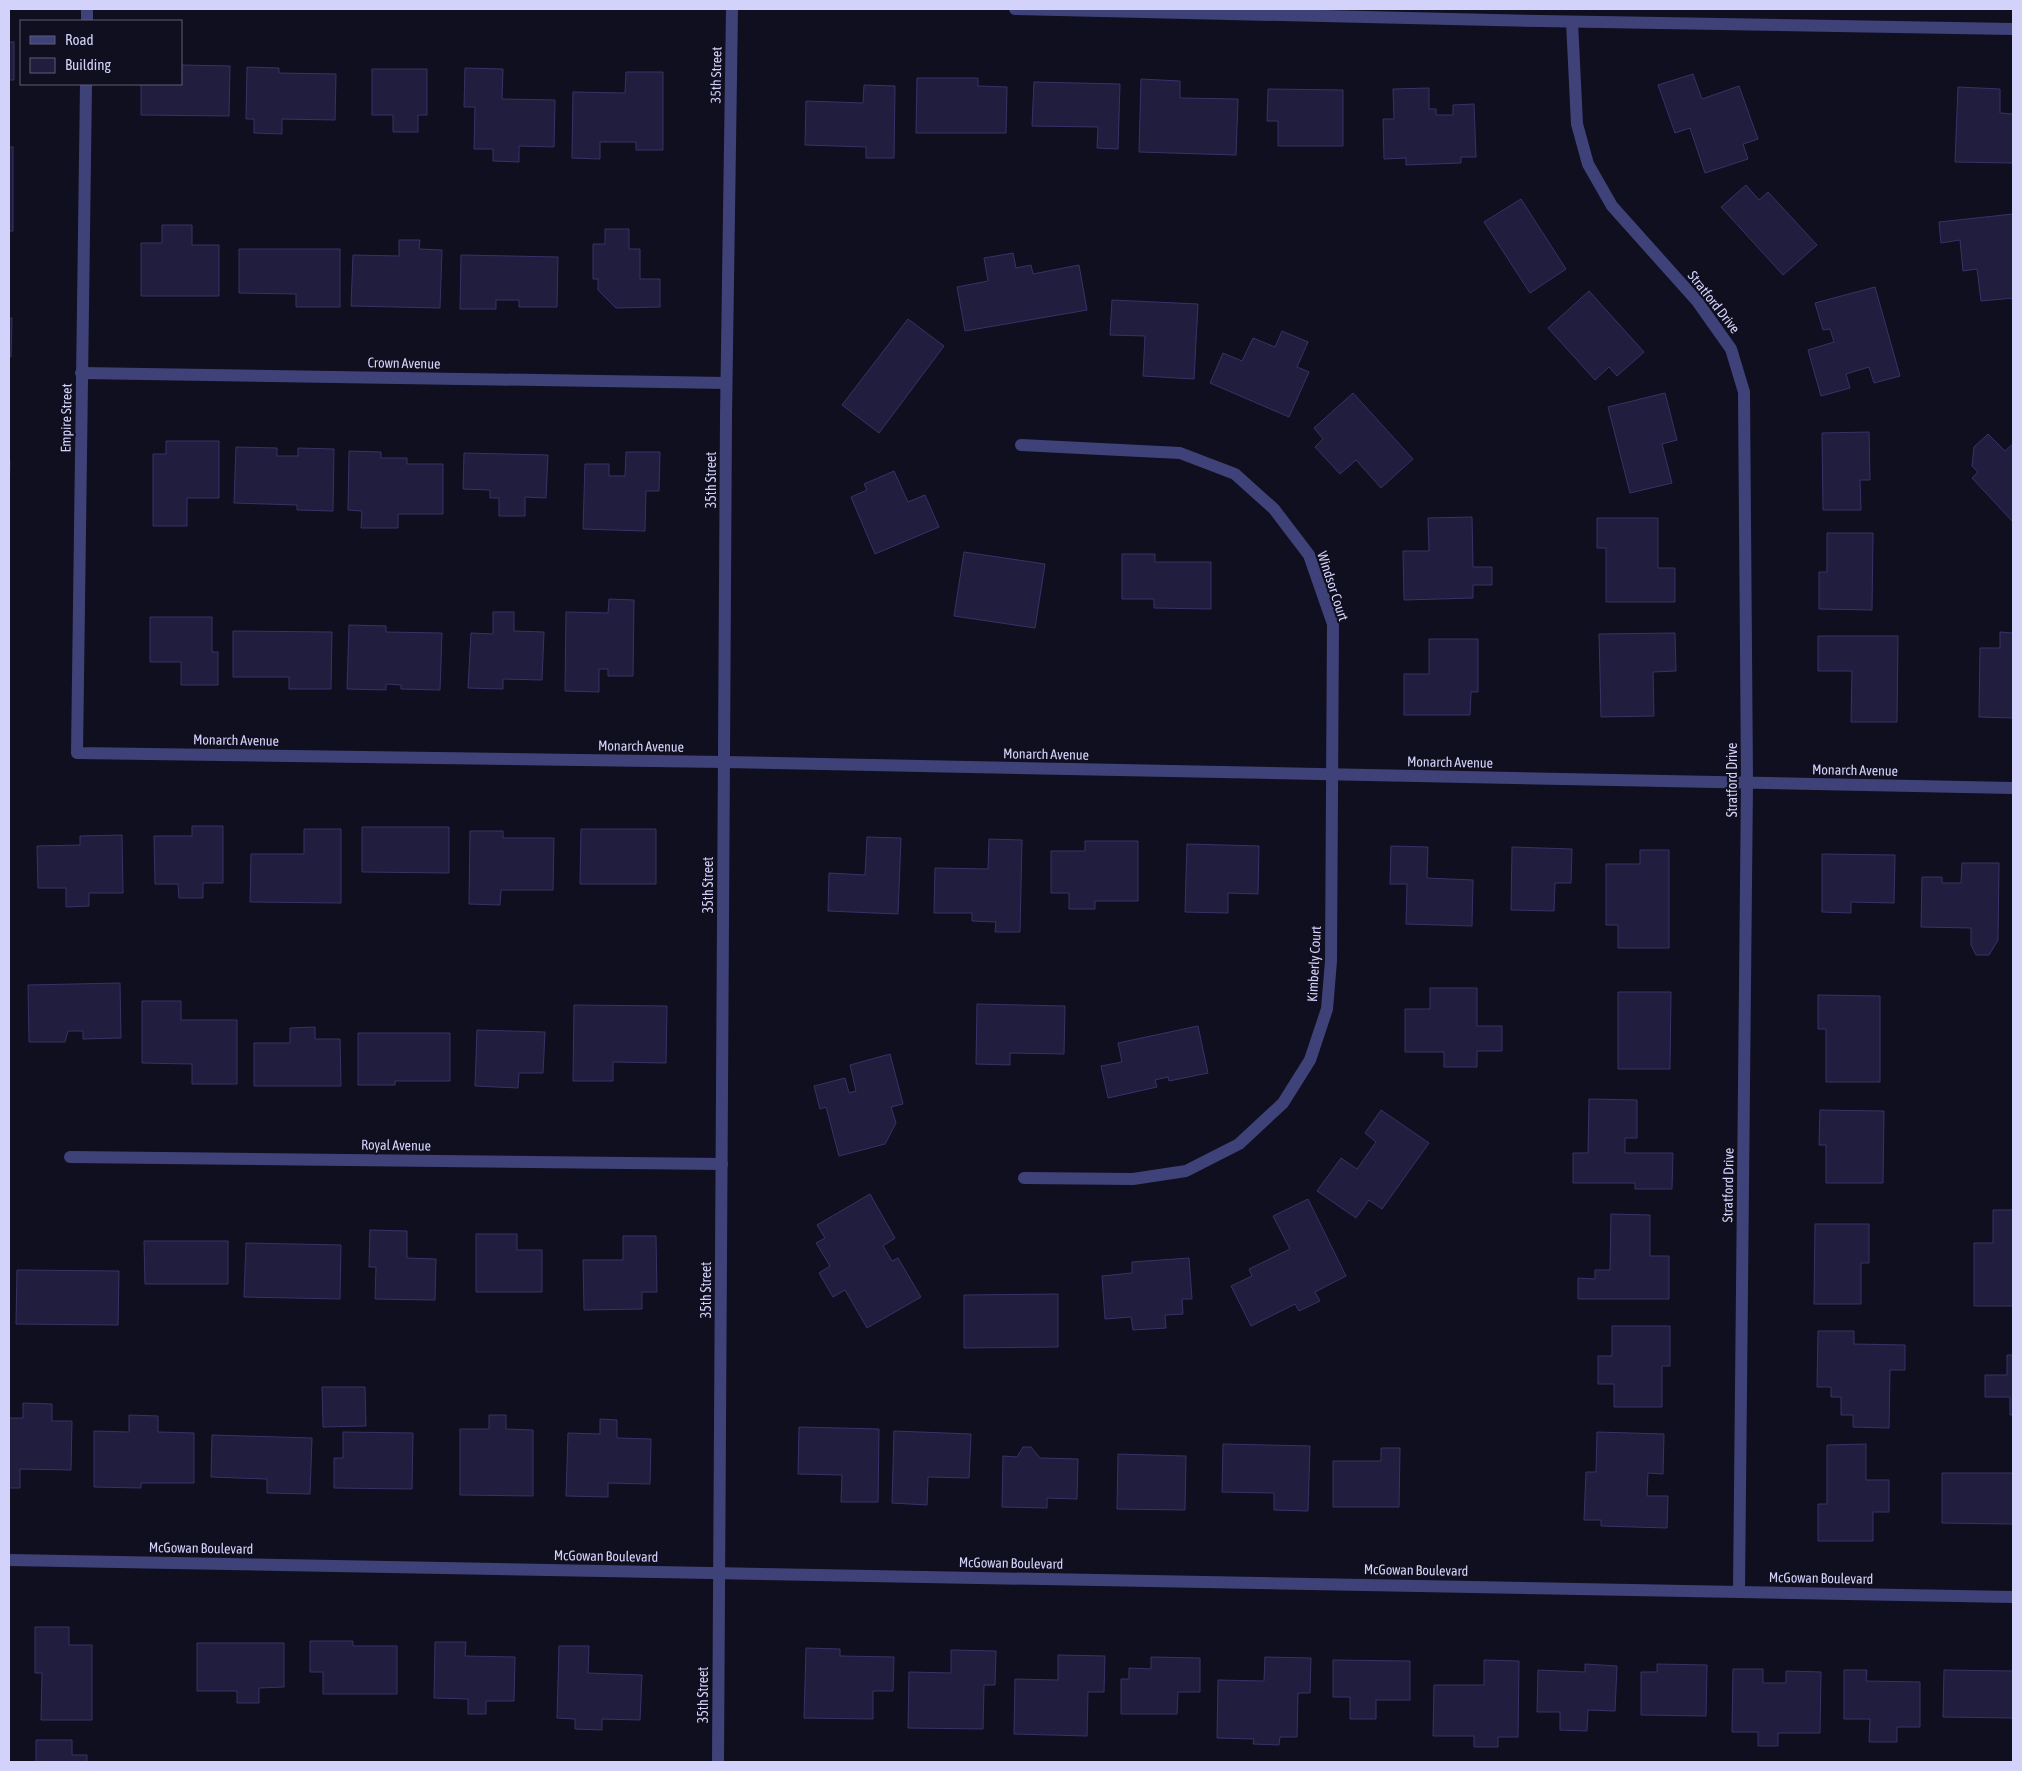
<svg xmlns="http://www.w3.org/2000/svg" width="2022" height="1771" viewBox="0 0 2022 1771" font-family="'Asap Condensed',sans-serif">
	<rect width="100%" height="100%" fill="#100f1f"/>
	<g fill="#211d3e" stroke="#373267">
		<rect x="9" y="42" width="5" height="38"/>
		<polygon points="181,65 230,66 229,116 141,115 141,84 181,84"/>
		<polygon points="247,67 279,68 279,73 336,74 335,120 282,119 282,134 254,133 254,119 246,119"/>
		<polygon points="465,68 503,69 502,99 555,100 554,147 519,146 519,162 493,161 493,149 474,149 475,107 464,107"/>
		<polygon points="372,69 427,69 427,115 418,115 418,132 393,132 393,115 372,115"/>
		<polygon points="626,72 663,72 663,150 636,150 636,142 600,142 600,159 572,158 573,92 625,93"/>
		<polygon points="1693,74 1702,99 1739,86 1758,139 1743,144 1748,159 1705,173 1690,128 1675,133 1658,85"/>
		<polygon points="917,78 978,78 978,86 1007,87 1006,133 916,133"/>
		<polygon points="1141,79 1180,81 1180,98 1238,99 1236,155 1139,152"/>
		<polygon points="1034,82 1120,84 1118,149 1097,148 1098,127 1032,126"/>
		<polygon points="864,85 895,86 894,158 866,158 866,147 805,145 806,101 863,103"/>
		<polygon points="1958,87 2000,89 2000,113 2013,114 2013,163 1955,162"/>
		<polygon points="1429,88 1429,109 1436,109 1436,115 1453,115 1453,105 1474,104 1476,157 1461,157 1461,163 1406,165 1406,158 1384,159 1383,119 1394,119 1393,89"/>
		<polygon points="1268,89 1343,90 1343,146 1278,146 1278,121 1267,121"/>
		<rect x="9" y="147" width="4" height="84"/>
		<polygon points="1746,185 1759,200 1768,192 1817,245 1783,275 1721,207"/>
		<polygon points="1521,199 1566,269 1530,293 1484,222"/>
		<polygon points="2013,214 2013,298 1981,301 1977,269 1963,271 1960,240 1941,243 1939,222"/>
		<polygon points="162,225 192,225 192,245 219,245 219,296 141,296 141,243 162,243"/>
		<polygon points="605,229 629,229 629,249 640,249 640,279 660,279 660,307 616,308 598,290 598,279 593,279 593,244 605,244"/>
		<polygon points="399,240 420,240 419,249 442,250 440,308 351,306 353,255 399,256"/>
		<polygon points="239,249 340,249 340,307 296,307 296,294 239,293"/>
		<polygon points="1013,253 1016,268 1031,265 1033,274 1079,265 1087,310 965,331 957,287 988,281 984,258"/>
		<polygon points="461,255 558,257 557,307 519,307 519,300 496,300 496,309 460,309"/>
		<polygon points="1875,287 1900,376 1874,383 1869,367 1846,374 1850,388 1821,396 1808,350 1834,342 1830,329 1823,330 1815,303"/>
		<polygon points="1589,291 1644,352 1617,376 1609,367 1595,380 1548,328"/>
		<polygon points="1112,300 1198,304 1194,379 1143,376 1145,336 1110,335"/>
		<polygon points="9,318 12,318 11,357 9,357"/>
		<polygon points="908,319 944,346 879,433 842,405"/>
		<polygon points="1282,331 1308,342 1297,367 1309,372 1289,417 1210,383 1223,353 1242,361 1253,338 1275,347"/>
		<polygon points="1353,393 1413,459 1381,488 1356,460 1340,474 1315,447 1323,439 1314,428"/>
		<polygon points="1665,393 1677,440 1662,444 1672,483 1630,493 1608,407"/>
		<polygon points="1869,432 1870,480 1860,480 1861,510 1823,510 1822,433"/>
		<polygon points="1988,434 2005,451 2013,444 2013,522 1972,478 1978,472 1972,466 1974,447"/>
		<polygon points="166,441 219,441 219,498 187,498 187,526 153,526 153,454 166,454"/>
		<polygon points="236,447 277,448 277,456 298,456 298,448 334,449 333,511 297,510 297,505 234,503"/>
		<polygon points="349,451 381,452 381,458 407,458 407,464 443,464 443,514 398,514 398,528 361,528 362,511 348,510"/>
		<polygon points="626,452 660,452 659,491 646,491 645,531 583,529 585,464 609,464 609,476 625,476"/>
		<polygon points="464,453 548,455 546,498 525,497 525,516 499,516 499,498 490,498 490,490 463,489"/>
		<polygon points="9,461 10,461 9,497"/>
		<polygon points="894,471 908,502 925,495 939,527 875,554 851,497 867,490 864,484"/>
		<polygon points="1472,517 1473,567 1492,567 1492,585 1473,585 1473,598 1404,600 1403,551 1429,551 1428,518"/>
		<polygon points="1597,518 1658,518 1658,568 1675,568 1675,602 1606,602 1606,548 1597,548"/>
		<polygon points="1827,533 1873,533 1872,610 1819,609 1819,572 1827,572"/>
		<polygon points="964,552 1045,564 1035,628 954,616"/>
		<polygon points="1122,554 1155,554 1155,562 1211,562 1211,609 1154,608 1154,599 1122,599"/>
		<polygon points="609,599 634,600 633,676 608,676 608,669 599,669 599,692 565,691 566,612 608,613"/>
		<polygon points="493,612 514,612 514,631 544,632 542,680 503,679 503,689 468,688 471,633 493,634"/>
		<polygon points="150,617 212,617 212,652 218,652 218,685 181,685 181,662 150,662"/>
		<polygon points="349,625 386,626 386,632 442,633 440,690 401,689 401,685 386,684 386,690 347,689"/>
		<polygon points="233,631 332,632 331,689 289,689 289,677 233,677"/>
		<polygon points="2000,632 2013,633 2013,718 1979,717 1980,648 2000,648"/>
		<polygon points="1675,633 1676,671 1653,672 1654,716 1601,717 1599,634"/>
		<polygon points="1818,636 1898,636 1897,722 1851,722 1852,671 1818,671"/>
		<polygon points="1429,639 1478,639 1478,692 1471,692 1470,715 1404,715 1404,674 1429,674"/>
		<polygon points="192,826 223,826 223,883 203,883 203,898 179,898 178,884 155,884 154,836 192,836"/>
		<polygon points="362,827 449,827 449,873 362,872"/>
		<polygon points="304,829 341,829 341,903 250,902 251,854 304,854"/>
		<polygon points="581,829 656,829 656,884 580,884"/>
		<polygon points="470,831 503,831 503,838 554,838 553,890 501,890 500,905 469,904"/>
		<polygon points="122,835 123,893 89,893 89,906 66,907 66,888 38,888 37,846 80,845 80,836"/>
		<polygon points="867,837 901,838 898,914 828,911 829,873 865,875"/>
		<polygon points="989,839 1022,840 1020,932 995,932 996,922 972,921 972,913 934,913 935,868 988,869"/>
		<polygon points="1085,841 1138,841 1138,901 1095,901 1095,909 1069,909 1069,893 1051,893 1051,851 1085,851"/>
		<polygon points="1187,844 1259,846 1258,894 1228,893 1228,913 1185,912"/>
		<polygon points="1391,846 1428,847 1427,878 1473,880 1472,926 1406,924 1407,884 1390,884"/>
		<polygon points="1512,847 1572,849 1571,883 1555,883 1554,911 1511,910"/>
		<polygon points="1640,850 1669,850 1669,948 1618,948 1618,925 1606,925 1606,864 1640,864"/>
		<polygon points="1822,854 1895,855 1894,903 1851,902 1851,913 1822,912"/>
		<polygon points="1962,863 1999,863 1998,940 1989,955 1976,955 1971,945 1971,928 1921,927 1922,877 1942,877 1942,883 1961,883"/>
		<polygon points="120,983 121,1038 83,1039 83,1031 68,1031 65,1042 29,1042 28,985"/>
		<polygon points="1430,988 1477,988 1477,1026 1502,1026 1502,1051 1477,1051 1477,1067 1444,1067 1444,1052 1405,1052 1405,1009 1430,1009"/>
		<polygon points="1618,992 1671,992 1670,1069 1618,1069"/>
		<polygon points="1818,995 1880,996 1880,1082 1826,1082 1826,1029 1818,1029"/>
		<polygon points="142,1001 181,1001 181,1020 237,1020 237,1084 192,1084 192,1064 142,1063"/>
		<polygon points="977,1004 1065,1006 1064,1054 1010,1053 1010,1065 976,1064"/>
		<polygon points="574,1005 667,1006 666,1063 613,1062 613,1081 573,1081"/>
		<polygon points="1198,1026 1208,1073 1169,1081 1168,1077 1155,1080 1157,1087 1108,1098 1101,1066 1122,1062 1118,1043"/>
		<polygon points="315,1027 315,1039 340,1039 341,1086 254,1086 254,1043 290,1043 290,1028"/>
		<polygon points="477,1030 545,1032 543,1073 519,1073 518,1088 475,1086"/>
		<polygon points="358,1033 450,1033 450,1081 395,1081 395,1085 358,1085"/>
		<polygon points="890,1054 903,1104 891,1107 896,1123 885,1144 839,1156 826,1107 820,1109 814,1086 845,1078 849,1093 856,1091 850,1065"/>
		<polygon points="1589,1099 1637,1100 1637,1138 1625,1138 1625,1153 1673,1153 1672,1189 1635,1189 1635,1183 1573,1183 1573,1153 1588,1153"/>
		<polygon points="1381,1110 1429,1143 1382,1209 1369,1200 1356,1218 1317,1191 1341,1158 1357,1169 1376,1142 1365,1133"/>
		<polygon points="1820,1110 1884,1111 1883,1183 1826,1183 1826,1145 1819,1145"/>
		<polygon points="870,1194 895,1238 883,1246 892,1261 898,1258 921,1297 867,1328 845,1290 833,1297 819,1273 830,1266 816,1243 825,1238 817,1225"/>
		<polygon points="1308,1199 1346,1276 1315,1292 1320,1301 1299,1311 1295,1304 1251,1326 1231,1286 1252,1276 1249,1269 1290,1249 1273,1216"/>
		<polygon points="1993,1210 2013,1210 2013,1306 1974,1306 1974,1243 1993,1243"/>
		<polygon points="1611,1214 1650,1215 1650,1256 1669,1256 1669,1299 1578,1299 1578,1278 1595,1279 1595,1270 1610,1270"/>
		<polygon points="1815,1224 1869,1224 1869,1263 1861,1263 1861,1304 1814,1304"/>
		<polygon points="370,1230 407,1231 407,1258 436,1259 435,1300 375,1299 376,1267 369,1267"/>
		<polygon points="476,1234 517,1234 517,1250 542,1250 542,1292 476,1292"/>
		<polygon points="623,1236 656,1236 657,1292 642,1292 642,1309 584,1310 583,1260 623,1260"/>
		<polygon points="144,1241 228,1241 228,1284 145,1284"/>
		<polygon points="246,1243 341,1245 340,1299 244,1297"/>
		<polygon points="1189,1258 1192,1299 1182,1299 1183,1314 1165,1315 1166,1328 1133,1330 1131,1317 1105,1319 1102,1276 1132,1273 1132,1262"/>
		<polygon points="17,1270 119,1271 118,1325 16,1324"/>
		<polygon points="1058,1294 1058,1347 964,1348 964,1295"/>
		<polygon points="1612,1326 1670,1326 1670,1366 1662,1366 1662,1407 1614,1407 1614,1384 1598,1384 1598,1356 1612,1356"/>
		<polygon points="1818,1331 1854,1331 1854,1344 1905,1345 1905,1370 1890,1370 1889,1428 1853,1427 1853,1415 1841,1415 1841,1397 1831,1397 1831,1387 1817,1387"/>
		<polygon points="2007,1355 2013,1355 2013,1415 2010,1415 2010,1397 1985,1397 1985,1375 2007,1375"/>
		<polygon points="322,1387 365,1387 366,1426 323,1427"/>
		<polygon points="23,1403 52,1404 52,1421 72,1421 71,1470 20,1469 20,1488 9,1488 9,1418 23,1418"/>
		<polygon points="129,1415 158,1416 158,1432 194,1433 194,1483 141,1483 141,1488 94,1487 94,1431 129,1432"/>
		<polygon points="489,1415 506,1415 506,1429 533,1430 533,1496 460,1495 460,1429 489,1429"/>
		<polygon points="600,1419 617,1420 617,1438 651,1439 650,1484 608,1483 608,1497 566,1496 568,1433 600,1434"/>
		<polygon points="799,1427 879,1429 878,1502 841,1502 842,1475 798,1474"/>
		<polygon points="894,1431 971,1434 969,1478 928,1477 927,1505 892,1503"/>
		<polygon points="343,1432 413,1433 412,1489 334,1488 334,1458 343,1458"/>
		<polygon points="1597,1432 1664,1434 1663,1474 1648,1473 1647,1496 1668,1496 1667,1528 1601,1526 1601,1520 1584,1520 1586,1472 1596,1472"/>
		<polygon points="212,1435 312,1438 310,1494 267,1493 267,1479 211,1477"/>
		<polygon points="1223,1444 1310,1446 1308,1511 1274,1510 1274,1493 1222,1492"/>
		<polygon points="1866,1444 1866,1480 1889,1480 1889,1512 1873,1512 1873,1541 1818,1541 1818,1504 1827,1504 1827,1445"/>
		<polygon points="1023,1447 1031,1447 1040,1458 1078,1459 1077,1499 1047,1498 1047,1508 1002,1507 1003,1456 1017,1457"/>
		<polygon points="1381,1448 1400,1448 1399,1507 1333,1507 1333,1461 1381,1461"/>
		<polygon points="1118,1454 1186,1456 1185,1510 1117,1509"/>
		<polygon points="1942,1473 2013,1473 2013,1524 1942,1523"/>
		<polygon points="35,1627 69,1627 69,1645 92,1645 92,1720 41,1720 42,1673 35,1673"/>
		<polygon points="310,1641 353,1641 353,1646 397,1646 397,1694 323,1694 323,1672 310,1672"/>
		<polygon points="435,1642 466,1642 465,1656 515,1657 514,1701 486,1701 486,1714 468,1714 468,1699 434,1698"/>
		<polygon points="197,1643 284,1643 284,1687 259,1688 259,1703 237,1703 237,1691 197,1691"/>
		<polygon points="559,1646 589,1646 588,1673 642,1675 640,1720 602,1719 602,1730 575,1729 575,1719 557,1718"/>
		<polygon points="806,1648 840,1649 840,1656 894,1657 893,1691 873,1691 873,1719 804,1718"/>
		<polygon points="951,1650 996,1651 995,1685 984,1685 983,1729 908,1728 909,1672 951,1673"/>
		<polygon points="1058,1655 1105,1656 1104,1692 1088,1692 1087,1736 1014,1734 1015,1679 1058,1680"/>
		<polygon points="1151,1657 1200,1658 1200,1692 1178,1692 1177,1714 1121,1714 1121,1679 1129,1679 1129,1668 1151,1669"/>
		<polygon points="1265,1657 1311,1658 1310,1693 1298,1693 1297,1737 1280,1737 1279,1745 1253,1744 1254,1739 1217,1738 1218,1680 1264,1681"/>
		<polygon points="1333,1660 1410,1661 1410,1700 1376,1700 1376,1719 1350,1719 1350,1697 1333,1697"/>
		<polygon points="1484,1660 1519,1661 1518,1737 1498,1737 1498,1747 1474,1747 1474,1736 1433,1736 1434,1685 1484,1685"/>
		<polygon points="1585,1664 1617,1666 1615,1711 1588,1710 1587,1731 1560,1730 1560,1712 1537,1712 1538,1670 1585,1672"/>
		<polygon points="1657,1664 1707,1665 1706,1716 1641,1715 1641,1672 1657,1672"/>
		<polygon points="1733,1669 1763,1669 1763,1683 1786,1683 1786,1671 1821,1672 1820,1733 1778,1733 1778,1746 1758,1746 1758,1732 1732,1732"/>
		<polygon points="1844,1670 1867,1670 1866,1681 1920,1682 1920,1727 1897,1727 1897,1742 1869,1742 1870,1719 1844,1719"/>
		<polygon points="1944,1670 2013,1671 2013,1718 1943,1717"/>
		<polygon points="36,1740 72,1740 72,1755 87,1755 87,1762 36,1762"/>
	</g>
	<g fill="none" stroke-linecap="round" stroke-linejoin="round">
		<g stroke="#3f4279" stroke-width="12">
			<polyline points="1015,9 1540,21 2013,29"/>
			<polyline points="87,21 87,9"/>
			<polyline points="1572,22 1577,124 1588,164 1612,206 1697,301 1731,349 1744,392 1747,782 1739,1591"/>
			<polyline points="86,84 77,753 724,762 2013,788"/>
			<polyline points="81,373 726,383"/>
			<polyline points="1021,445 1180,453 1235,474 1274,509 1309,555 1333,624 1331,961 1327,1009 1310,1060 1283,1103 1239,1144 1186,1171 1133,1179 1024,1178"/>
			<polyline points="70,1157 722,1164"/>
			<polyline points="9,1560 2013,1597"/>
			<polyline points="718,1762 726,417 732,9"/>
		</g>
	</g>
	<g text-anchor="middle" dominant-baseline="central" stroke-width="4.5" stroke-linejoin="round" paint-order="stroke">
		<g font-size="14" fill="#d3d2fa" stroke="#100f1f">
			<text transform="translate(716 75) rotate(-89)">35th Street</text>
			<text transform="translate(1714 302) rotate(52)">Stratford Drive</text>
			<text transform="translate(404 363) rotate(1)">Crown Avenue</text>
			<text transform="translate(66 418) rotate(-89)">Empire Street</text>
			<text transform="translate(711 480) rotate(-90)">35th Street</text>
			<text transform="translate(1333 586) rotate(72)">Windsor Court</text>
			<text transform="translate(236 740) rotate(1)">Monarch Avenue</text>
			<text transform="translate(641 746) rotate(1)">Monarch Avenue</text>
			<text transform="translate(1046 754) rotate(1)">Monarch Avenue</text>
			<text transform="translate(1450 762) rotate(1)">Monarch Avenue</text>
			<text transform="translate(1855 770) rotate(1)">Monarch Avenue</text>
			<text transform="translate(1732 780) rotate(-90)">Stratford Drive</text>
			<text transform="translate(708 885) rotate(-90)">35th Street</text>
			<text transform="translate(1314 964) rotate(-87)">Kimberly Court</text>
			<text transform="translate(396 1145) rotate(1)">Royal Avenue</text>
			<text transform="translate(1728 1185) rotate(-89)">Stratford Drive</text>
			<text transform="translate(706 1290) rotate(-90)">35th Street</text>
			<text transform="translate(201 1548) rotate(1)">McGowan Boulevard</text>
			<text transform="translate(606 1556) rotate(1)">McGowan Boulevard</text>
			<text transform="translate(1011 1563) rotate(1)">McGowan Boulevard</text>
			<text transform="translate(1416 1570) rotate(1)">McGowan Boulevard</text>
			<text transform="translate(1821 1578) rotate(1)">McGowan Boulevard</text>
			<text transform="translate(703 1695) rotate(-90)">35th Street</text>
		</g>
	</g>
	<rect width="2022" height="1771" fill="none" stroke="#d3d2fa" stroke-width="20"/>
	<rect x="20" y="20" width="162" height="65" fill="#100f1f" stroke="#5e5d77"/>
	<rect x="30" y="36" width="25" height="8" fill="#3f4279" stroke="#5e5d77"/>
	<text x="65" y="45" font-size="15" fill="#d3d2fa">Road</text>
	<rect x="30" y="58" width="25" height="15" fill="#211d3e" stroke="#5e5d77"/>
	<text x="65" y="70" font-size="15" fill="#d3d2fa">Building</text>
</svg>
